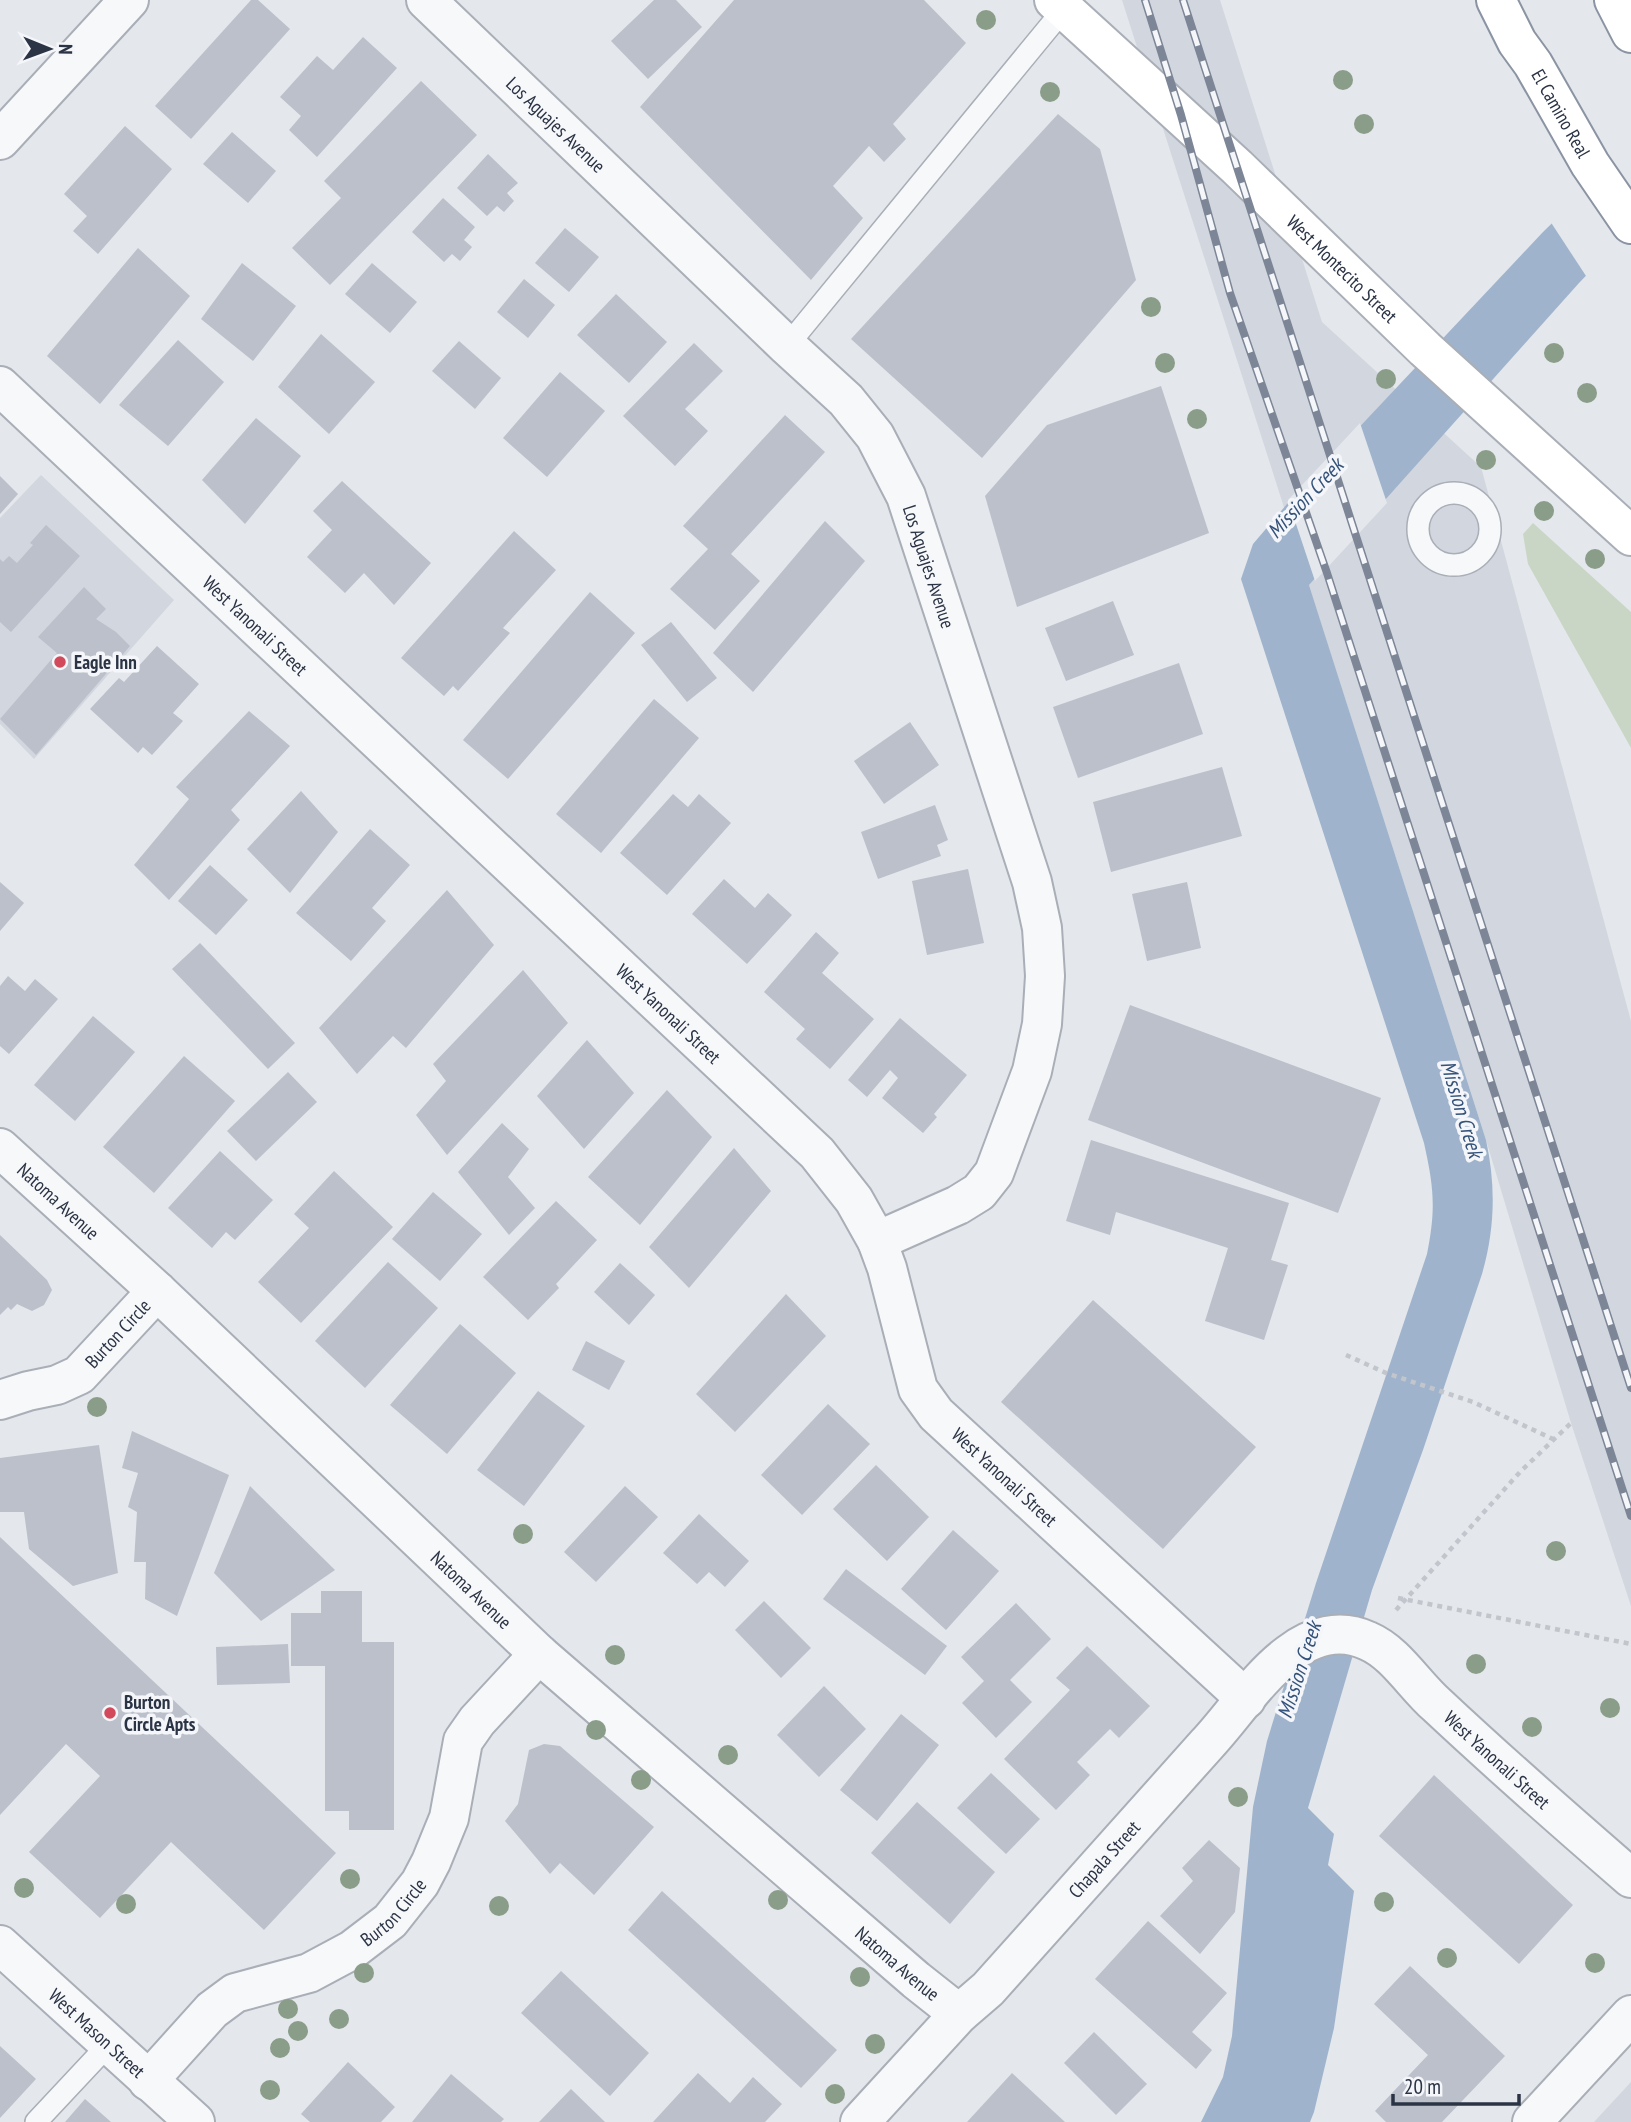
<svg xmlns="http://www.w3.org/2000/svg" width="1631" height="2122" viewBox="0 0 1631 2122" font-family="'PT Sans Narrow',sans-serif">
	<rect width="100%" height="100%" fill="#e4e7ec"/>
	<g fill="#d2d6de">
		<polygon points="1122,0 1220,0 1322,322 1481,467 1631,1021 1631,1606 1571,1423 1486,1140"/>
		<polygon points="41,475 174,600 34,759 0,724 0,518"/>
		<polygon points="1631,2082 1631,2122 1594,2122"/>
	</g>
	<polygon fill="#c9d6c5" points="1533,523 1631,612 1631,748 1528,564 1523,534"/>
	<path fill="#9fb4cc" d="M1631,146v83l-52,54 -270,302 177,555c10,46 9,89 -4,134l-59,176 -51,140 -64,218 26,26 -6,31 26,26 -20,137 -20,84 -4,10h-109l22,-45 9,-41 21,-229 14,-66 49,-158 111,-329c9,-45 7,-66 -3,-111l-183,-564 12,-35 34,-40 256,-272z"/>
	<g fill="#e4e7ec">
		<polygon points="1631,142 1631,234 1588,279 1550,221"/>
		<polygon points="1360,423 1387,503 1315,581 1288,500"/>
	</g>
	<g fill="#bbc0ca">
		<polygon points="251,0 258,0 290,29 191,139 155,106"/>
		<polygon points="654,0 676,0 702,27 648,79 611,41"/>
		<polygon points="734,0 924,0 966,43 893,124 906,139 884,162 869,146 833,186 863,218 811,280 640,107"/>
		<polygon points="363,37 397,68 317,157 289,130 301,116 280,97 317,56 333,70"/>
		<polygon points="421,81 477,135 330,285 292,248 341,198 324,181"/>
		<polygon points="1058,114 1100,149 1136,280 982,458 851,339"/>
		<polygon points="125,126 172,169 98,254 73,231 87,216 64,194"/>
		<polygon points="232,132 276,171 248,203 203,164"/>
		<polygon points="488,154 518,183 507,193 514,201 504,212 497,206 487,216 457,188"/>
		<polygon points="443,198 475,227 464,240 472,247 460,261 452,254 444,262 412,232"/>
		<polygon points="565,228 599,257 569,292 535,263"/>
		<polygon points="138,248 190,296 100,404 47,356"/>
		<polygon points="242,263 296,306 253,361 201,319"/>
		<polygon points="372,263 417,302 390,333 345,294"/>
		<polygon points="524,279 555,305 528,338 497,312"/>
		<polygon points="616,294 667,342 629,383 577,335"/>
		<polygon points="321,334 375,382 329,434 278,387"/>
		<polygon points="178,340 224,382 168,446 119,405"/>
		<polygon points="459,341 501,378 475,409 432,371"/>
		<polygon points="694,343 723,371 685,409 708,431 675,466 623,416"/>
		<polygon points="560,372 605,411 547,477 503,438"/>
		<polygon points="1161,386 1209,533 1017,607 985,496 1047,425"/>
		<polygon points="785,415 825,452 731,554 760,581 715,630 670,589 708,549 683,526"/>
		<polygon points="256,418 301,456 245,524 202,480"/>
		<polygon points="0,476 18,494 0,514"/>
		<polygon points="342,481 431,563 394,605 364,573 345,593 307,557 332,530 313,511"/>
		<polygon points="825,521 865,561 753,692 713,653"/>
		<polygon points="46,525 80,556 11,632 0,622 0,559 3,562 9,556 17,563 33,545 30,543"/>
		<polygon points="514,531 556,570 503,628 510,633 458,691 453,686 444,696 401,658"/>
		<polygon points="84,587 106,609 96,619 116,632 130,646 36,755 0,719 57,653 38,637"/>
		<polygon points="590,592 635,633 508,779 463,740"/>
		<polygon points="1113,601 1134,655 1066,681 1045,628"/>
		<polygon points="671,622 717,678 687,702 641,645"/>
		<polygon points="157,646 199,684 173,713 183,721 152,755 143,747 138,753 90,709 119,678 124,682"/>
		<polygon points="1179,663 1203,734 1078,778 1053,707"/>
		<polygon points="654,699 699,738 601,853 556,814"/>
		<polygon points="249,711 290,746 231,810 240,820 169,900 134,865 189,799 176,787"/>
		<polygon points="910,722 939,765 884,804 854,761"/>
		<polygon points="1222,767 1242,836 1111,872 1093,802"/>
		<polygon points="301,791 338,832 290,893 247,849"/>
		<polygon points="673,794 688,807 699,794 731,823 667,895 620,853"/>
		<polygon points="935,805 948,840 937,845 941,856 878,879 861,832"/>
		<polygon points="370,829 410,865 372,908 386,921 351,961 296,913"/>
		<polygon points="210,865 248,900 216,935 178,901"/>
		<polygon points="968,869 984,943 927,955 912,881"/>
		<polygon points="724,879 755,908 768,893 792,915 747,964 692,914"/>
		<polygon points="0,882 24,903 0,931"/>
		<polygon points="1187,882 1201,948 1147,961 1132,894"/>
		<polygon points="447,890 494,945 406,1048 393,1036 357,1074 319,1028"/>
		<polygon points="816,932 839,953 822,973 874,1019 830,1069 796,1039 805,1029 764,992"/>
		<polygon points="200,943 295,1043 268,1069 172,969"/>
		<polygon points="523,970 568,1023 447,1155 416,1115 446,1081 433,1064"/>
		<polygon points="8,976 25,991 35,979 58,999 9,1054 0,1046 0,986"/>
		<polygon points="1130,1005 1381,1098 1338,1213 1088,1120"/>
		<polygon points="93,1016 135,1052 75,1121 34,1085"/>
		<polygon points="900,1018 967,1075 934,1114 937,1117 923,1133 882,1098 898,1078 890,1070 867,1097 848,1080"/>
		<polygon points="587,1040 634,1093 584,1149 537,1096"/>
		<polygon points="184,1056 235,1101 154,1193 103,1147"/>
		<polygon points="288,1072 317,1102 256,1161 227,1131"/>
		<polygon points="667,1090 712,1137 640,1225 588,1177"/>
		<polygon points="502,1123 529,1149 508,1177 535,1208 509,1235 458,1172"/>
		<polygon points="1091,1140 1289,1203 1271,1260 1288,1265 1264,1340 1205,1321 1228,1248 1116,1212 1110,1235 1066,1221"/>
		<polygon points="734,1148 771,1191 689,1288 649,1247"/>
		<polygon points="220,1151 273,1200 235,1240 226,1232 212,1248 168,1208"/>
		<polygon points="334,1171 393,1227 301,1323 258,1282 309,1228 294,1214"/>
		<polygon points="433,1192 482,1234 440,1281 392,1239"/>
		<polygon points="556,1201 597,1240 556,1284 559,1288 528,1320 483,1277"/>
		<polygon points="0,1235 47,1280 52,1290 44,1305 32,1311 17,1304 11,1310 8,1307 0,1315"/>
		<polygon points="388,1262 438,1308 365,1388 315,1341"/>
		<polygon points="620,1263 655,1295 629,1325 594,1292"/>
		<polygon points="786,1294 826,1336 735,1432 696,1394"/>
		<polygon points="1093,1300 1256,1447 1163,1549 1001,1402"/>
		<polygon points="460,1324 516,1373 447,1454 390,1405"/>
		<polygon points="586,1341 625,1361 609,1390 572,1370"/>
		<polygon points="538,1391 585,1426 524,1506 477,1470"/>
		<polygon points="828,1404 870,1444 802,1515 761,1475"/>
		<polygon points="132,1431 229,1475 177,1616 145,1599 146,1562 134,1562 137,1512 128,1507 138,1473 122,1468"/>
		<polygon points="99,1445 118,1573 73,1586 29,1549 24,1512 0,1512 0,1458"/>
		<polygon points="876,1465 929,1517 887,1561 833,1509"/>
		<polygon points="250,1486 335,1570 261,1621 214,1573"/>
		<polygon points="625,1486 658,1517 596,1582 564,1552"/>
		<polygon points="699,1514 749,1561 725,1587 709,1572 697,1584 663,1553"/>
		<polygon points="953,1530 999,1571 946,1630 901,1589"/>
		<polygon points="0,1537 336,1853 264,1930 171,1842 100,1918 29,1852 100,1776 66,1744 0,1815"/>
		<polygon points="846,1569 947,1646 925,1675 823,1599"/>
		<polygon points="321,1591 362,1591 362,1642 394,1642 394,1830 349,1830 349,1811 325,1811 325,1666 291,1666 291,1613 321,1613"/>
		<polygon points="764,1601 811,1648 781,1678 735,1630"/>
		<polygon points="1016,1603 1051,1639 1010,1680 1032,1702 996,1738 962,1703 984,1681 961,1657"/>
		<polygon points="288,1644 290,1683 217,1685 216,1647"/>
		<polygon points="1087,1646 1150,1706 1119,1738 1110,1729 1077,1762 1090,1775 1056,1810 1004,1759 1070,1690 1056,1678"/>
		<polygon points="824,1686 866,1729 819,1777 777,1735"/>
		<polygon points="901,1714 939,1745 877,1821 840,1790"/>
		<polygon points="544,1744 560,1746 654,1827 594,1895 560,1863 550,1874 505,1821 518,1804 529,1750"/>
		<polygon points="991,1773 1040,1819 1006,1854 957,1808"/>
		<polygon points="1434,1775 1573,1905 1519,1964 1379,1836"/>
		<polygon points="917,1802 995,1872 950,1924 871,1853"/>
		<polygon points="1209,1840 1240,1868 1235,1912 1200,1954 1160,1916 1193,1881 1182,1868"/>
		<polygon points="662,1891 837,2050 801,2088 628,1930"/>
		<polygon points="1148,1921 1227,1993 1192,2032 1212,2050 1196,2069 1095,1979"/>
		<polygon points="1410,1966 1505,2056 1442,2122 1386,2122 1375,2111 1428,2055 1374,2004"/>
		<polygon points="561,1971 649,2053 610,2096 521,2013"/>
		<polygon points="1094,2032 1147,2084 1116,2115 1064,2063"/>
		<polygon points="0,2046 36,2079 0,2118"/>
		<polygon points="348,2062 395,2107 381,2122 310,2122 301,2114"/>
		<polygon points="698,2073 730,2103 753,2077 782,2104 765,2122 653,2122"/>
		<polygon points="1012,2073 1065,2122 967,2122"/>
		<polygon points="451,2074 504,2119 501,2122 412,2122"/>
		<polygon points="571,2089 605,2122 539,2122"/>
		<polygon points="85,2099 111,2122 65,2122"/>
	</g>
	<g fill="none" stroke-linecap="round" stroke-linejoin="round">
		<g stroke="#a9aeb7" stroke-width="24">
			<g id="lane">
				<polyline points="787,346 1064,9"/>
				<circle cx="1454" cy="529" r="36"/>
				<polyline points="36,2122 109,2044"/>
			</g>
		</g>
		<g stroke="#a9aeb7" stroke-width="42">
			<g id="street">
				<path id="s1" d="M426,0l361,346 59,54 29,36 31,60 126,386 10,46 3,48 -3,48 -10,47 -38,102 -15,19 -21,13 -81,36"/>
				<polyline points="0,140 129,0"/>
				<path id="s2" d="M0,386l817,767 37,47 23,41 10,27 31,121 18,25 310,285"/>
				<path id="s3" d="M0,1148l157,143 382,363 377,326 43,34"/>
				<path id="s4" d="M0,1400l28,-9 29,-6 22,-10 78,-84"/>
				<path id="s5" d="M0,1945l195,177"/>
				<path id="s6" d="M148,2081l64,-71 23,-17 74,-20 43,-23 38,-29 30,-38 11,-21 18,-44 14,-77 14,-20 62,-67"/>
				<path id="s7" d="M860,2122l99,-108 29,-25c73,-82 146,-163 219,-245 27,-29 50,-66 82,-90 23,-18 51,-26 79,-13 28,12 46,44 69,64 63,59 128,116 194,173"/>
				<polyline points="1532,2122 1631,2015"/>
			</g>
		</g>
		<g stroke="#a9aeb7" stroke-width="42">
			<g id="secondary">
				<path id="s8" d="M1054,0l183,167 188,182 206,187"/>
			</g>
		</g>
		<g stroke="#8b94a3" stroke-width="42">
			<g id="highway">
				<path id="s9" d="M1496,0l21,42 16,22 57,100 41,60"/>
				<polyline points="1614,0 1631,33"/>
			</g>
		</g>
		<g stroke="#c2c5cb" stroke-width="4.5" stroke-dasharray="5 5" stroke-linecap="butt">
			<polyline points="1346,1355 1386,1373 1473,1402 1553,1439"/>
			<polyline points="1398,1598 1631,1644"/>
			<polyline points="1396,1610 1520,1472 1571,1423"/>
		</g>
		<use href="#lane" stroke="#f7f8fa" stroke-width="21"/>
		<use href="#street" stroke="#f7f8fa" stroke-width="38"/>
		<use href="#secondary" stroke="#fff" stroke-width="38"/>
		<use href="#highway" stroke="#fff" stroke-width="38"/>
		<g stroke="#7d8696" stroke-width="8">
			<g id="rail">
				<polyline points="1145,0 1181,115 1230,293 1327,573 1631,1516"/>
				<polyline points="1183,0 1631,1388"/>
			</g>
		</g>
		<use href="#rail" stroke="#f4f6f9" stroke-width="5" stroke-dasharray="16" stroke-linecap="butt"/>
	</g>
	<g fill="#899d89">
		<circle cx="986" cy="20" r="10"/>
		<circle cx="1343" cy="80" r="10"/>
		<circle cx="1050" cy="92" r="10"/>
		<circle cx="1364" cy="124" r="10"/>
		<circle cx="1151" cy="307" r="10"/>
		<circle cx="1554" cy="353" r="10"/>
		<circle cx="1165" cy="363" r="10"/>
		<circle cx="1386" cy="379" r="10"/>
		<circle cx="1587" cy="393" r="10"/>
		<circle cx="1197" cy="419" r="10"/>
		<circle cx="1486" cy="460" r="10"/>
		<circle cx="1544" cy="511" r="10"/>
		<circle cx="1595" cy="559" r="10"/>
		<circle cx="97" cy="1407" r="10"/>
		<circle cx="523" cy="1534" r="10"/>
		<circle cx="1556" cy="1551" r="10"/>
		<circle cx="615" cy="1655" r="10"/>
		<circle cx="1476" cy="1664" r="10"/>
		<circle cx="1610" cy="1708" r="10"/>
		<circle cx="1532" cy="1727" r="10"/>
		<circle cx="596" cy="1730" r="10"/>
		<circle cx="728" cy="1755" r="10"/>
		<circle cx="641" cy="1780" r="10"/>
		<circle cx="1238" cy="1797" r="10"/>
		<circle cx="350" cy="1879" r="10"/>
		<circle cx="24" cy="1888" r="10"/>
		<circle cx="778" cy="1900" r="10"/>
		<circle cx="1384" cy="1902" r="10"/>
		<circle cx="126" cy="1904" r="10"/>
		<circle cx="499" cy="1906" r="10"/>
		<circle cx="1447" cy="1958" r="10"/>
		<circle cx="1595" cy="1963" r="10"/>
		<circle cx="364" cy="1973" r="10"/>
		<circle cx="860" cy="1977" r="10"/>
		<circle cx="288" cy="2009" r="10"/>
		<circle cx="339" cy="2019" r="10"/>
		<circle cx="298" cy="2031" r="10"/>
		<circle cx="875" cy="2044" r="10"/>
		<circle cx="280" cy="2048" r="10"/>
		<circle cx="270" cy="2090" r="10"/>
		<circle cx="835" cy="2094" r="10"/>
	</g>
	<g fill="#d1495b" stroke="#f4f6f9" stroke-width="2.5">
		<circle cx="60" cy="662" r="7"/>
		<circle cx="110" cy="1713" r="7"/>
	</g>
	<g text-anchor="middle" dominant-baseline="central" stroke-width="7" stroke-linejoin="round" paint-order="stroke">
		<g font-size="19" fill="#2b3445" stroke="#f4f6f9">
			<text stroke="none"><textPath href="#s9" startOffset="131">El Camino Real</textPath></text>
			<text stroke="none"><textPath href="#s1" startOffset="180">Los Aguajes Avenue</textPath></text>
			<text stroke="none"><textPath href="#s8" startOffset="394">West Montecito Street</textPath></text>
			<text stroke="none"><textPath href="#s1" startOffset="768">Los Aguajes Avenue</textPath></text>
			<text stroke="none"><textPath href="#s2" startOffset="350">West Yanonali Street</textPath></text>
			<text stroke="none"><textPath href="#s2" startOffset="917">West Yanonali Street</textPath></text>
			<text stroke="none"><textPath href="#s3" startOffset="79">Natoma Avenue</textPath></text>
			<text stroke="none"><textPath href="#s4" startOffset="140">Burton Circle</textPath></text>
			<text stroke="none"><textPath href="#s2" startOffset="1505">West Yanonali Street</textPath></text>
			<text stroke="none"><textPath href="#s3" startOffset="646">Natoma Avenue</textPath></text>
			<text stroke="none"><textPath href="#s7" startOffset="896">West Yanonali Street</textPath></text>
			<text stroke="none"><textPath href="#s7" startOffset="359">Chapala Street</textPath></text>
			<text stroke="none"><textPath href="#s6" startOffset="306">Burton Circle</textPath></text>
			<text stroke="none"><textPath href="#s3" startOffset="1213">Natoma Avenue</textPath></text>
			<text stroke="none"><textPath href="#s5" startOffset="131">West Mason Street</textPath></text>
		</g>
		<g font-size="19" font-weight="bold" fill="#2b3445" stroke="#f4f6f9" text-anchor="start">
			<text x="74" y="662">Eagle Inn</text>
			<text x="124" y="1702">Burton<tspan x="124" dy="22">Circle Apts</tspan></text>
		</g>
		<g font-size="21" font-style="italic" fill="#34527a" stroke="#f4f6f9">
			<text transform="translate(1305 498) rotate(-47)">Mission Creek</text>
			<text transform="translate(1462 1109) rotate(73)">Mission Creek</text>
			<text transform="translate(1299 1670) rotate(-72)">Mission Creek</text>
		</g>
	</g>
	<g transform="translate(49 49) rotate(91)" stroke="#f4f6f9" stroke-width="5" paint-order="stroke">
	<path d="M0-5L12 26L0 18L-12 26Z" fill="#2b3445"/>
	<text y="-10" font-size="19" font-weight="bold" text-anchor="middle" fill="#2b3445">N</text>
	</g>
	<path d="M1393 2094v10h126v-10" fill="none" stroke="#2b3445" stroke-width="3.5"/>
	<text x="1404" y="2094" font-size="21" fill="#2b3445" stroke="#f4f6f9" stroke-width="5" paint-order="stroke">20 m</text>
</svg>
